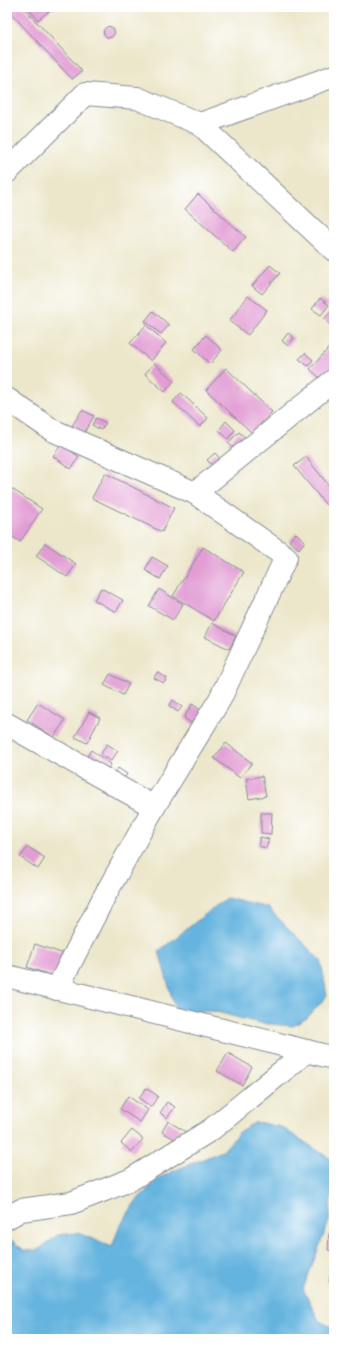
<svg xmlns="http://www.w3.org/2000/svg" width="341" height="1346" viewBox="0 0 341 1346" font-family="Mali,sans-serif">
	<rect width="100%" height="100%" fill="#fff"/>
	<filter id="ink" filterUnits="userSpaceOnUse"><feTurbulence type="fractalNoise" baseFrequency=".025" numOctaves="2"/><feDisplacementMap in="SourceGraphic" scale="8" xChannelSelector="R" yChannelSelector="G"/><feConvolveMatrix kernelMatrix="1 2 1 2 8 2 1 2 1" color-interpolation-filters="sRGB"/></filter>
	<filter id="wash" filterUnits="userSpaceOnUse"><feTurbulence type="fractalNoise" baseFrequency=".012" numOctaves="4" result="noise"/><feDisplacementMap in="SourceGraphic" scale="16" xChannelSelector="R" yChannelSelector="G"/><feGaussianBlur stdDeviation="0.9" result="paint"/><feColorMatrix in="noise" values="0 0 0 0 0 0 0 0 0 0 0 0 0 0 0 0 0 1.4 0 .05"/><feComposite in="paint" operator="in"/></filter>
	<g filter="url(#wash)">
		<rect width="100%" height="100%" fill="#ece7cb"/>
		<g fill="#65b4df" stroke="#40729e">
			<polygon points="226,898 268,908 321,961 327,996 307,1018 293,1026 259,1023 213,1011 176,1012 159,951"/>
			<polygon points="256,1122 281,1127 334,1161 329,1221 303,1289 319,1321 334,1328 334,1339 7,1339 7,1242 11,1240 25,1251 38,1250 58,1235 78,1233 112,1247 119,1228 136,1201 159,1178 178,1169 223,1151 240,1131"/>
		</g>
		<g id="blocks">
			<g fill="#e29dd4">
				<polygon points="7,7 23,7 82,71 72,79 7,9"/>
				<polygon points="27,7 54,7 38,20"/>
				<circle cx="109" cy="32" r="5.5"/>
				<polygon points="198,194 246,237 233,252 185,209"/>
				<polygon points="270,265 280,273 262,294 252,286"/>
				<polygon points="248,296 267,310 248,335 229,321"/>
				<polygon points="320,298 329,305 321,315 312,309"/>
				<polygon points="333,309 334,310 334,328 324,319"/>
				<polygon points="153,311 169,325 161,334 145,321"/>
				<polygon points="146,325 166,343 151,361 130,343"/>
				<polygon points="288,333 294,338 288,346 282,341"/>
				<polygon points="206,335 222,350 210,364 194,349"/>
				<polygon points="334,342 334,367 322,380 310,369"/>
				<polygon points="305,353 313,360 308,366 299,359"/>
				<polygon points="154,363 174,381 165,392 145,374"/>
				<polygon points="226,368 272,412 252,433 206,390"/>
				<polygon points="181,393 208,418 200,427 173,402"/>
				<polygon points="82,410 94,416 84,433 72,426"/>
				<polygon points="96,418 106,423 101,430 92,425"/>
				<polygon points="226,421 235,430 228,439 219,430"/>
				<polygon points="239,432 247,439 236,450 228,443"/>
				<polygon points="62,444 79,457 71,469 53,456"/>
				<polygon points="215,453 223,462 215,468 207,460"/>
				<polygon points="306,457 334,492 334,498 326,505 294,466"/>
				<polygon points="105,473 174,508 162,532 92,498"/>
				<polygon points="12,489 42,509 20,542 7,533 7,497"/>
				<polygon points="296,533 305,541 299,549 289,541"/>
				<polygon points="45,543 76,564 67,577 36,556"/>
				<polygon points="203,547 244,572 214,621 173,596"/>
				<polygon points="152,557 168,566 160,579 145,570"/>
				<polygon points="101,588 123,600 116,612 94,600"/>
				<polygon points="159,589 183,604 173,620 149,606"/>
				<polygon points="212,623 236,636 229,649 205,637"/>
				<polygon points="157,672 167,678 164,683 154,678"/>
				<polygon points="110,674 129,684 123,695 104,685"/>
				<polygon points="173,700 182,707 178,712 169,706"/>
				<polygon points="38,703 65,720 54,737 27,720"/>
				<polygon points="192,704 205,713 197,727 184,718"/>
				<polygon points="89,712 100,718 87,743 75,737"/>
				<polygon points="226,743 252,763 240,778 214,758"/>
				<polygon points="107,744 118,751 111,761 101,754"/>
				<polygon points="91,750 111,764 106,771 86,758"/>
				<polygon points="118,768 127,774 122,781 113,776"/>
				<polygon points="262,776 266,796 249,799 246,779"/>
				<polygon points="261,813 272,813 271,834 261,833"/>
				<polygon points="260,837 269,839 266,848 258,846"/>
				<polygon points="28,847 45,858 38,869 20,857"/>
				<polygon points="35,944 67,955 59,978 27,967"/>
				<polygon points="228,1053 252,1067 242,1085 217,1071"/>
				<polygon points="146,1088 158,1096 151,1107 139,1098"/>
				<polygon points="128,1096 148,1110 140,1122 120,1109"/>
				<polygon points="167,1102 175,1107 167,1118 160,1113"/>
				<polygon points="168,1121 186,1132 180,1142 162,1132"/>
				<polygon points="132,1130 143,1139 132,1152 121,1143"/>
				<polygon points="329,1234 334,1235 334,1251 328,1250"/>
				<polygon points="333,1258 334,1259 334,1283 329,1282"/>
				<polygon points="333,1294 334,1294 334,1304 331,1303"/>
			</g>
		</g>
	</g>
	<g filter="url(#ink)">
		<use href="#blocks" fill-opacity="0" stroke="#848b94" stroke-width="1"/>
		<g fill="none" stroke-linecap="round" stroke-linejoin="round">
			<g stroke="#848b94" stroke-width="24">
				<g id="minor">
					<polyline points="200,124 334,76"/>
					<polyline points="7,172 85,94 137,98 200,124 334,250"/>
					<polyline points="7,399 52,430 195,493 286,557 220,699 154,807 104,897 57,989"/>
					<polyline points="195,493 334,380"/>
					<polyline points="7,724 154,807"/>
					<polyline points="7,976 334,1058"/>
					<polyline points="7,1218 21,1210 71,1203 130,1180 212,1129 307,1051"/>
				</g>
			</g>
			<use href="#minor" stroke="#fff" stroke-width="22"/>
		</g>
	</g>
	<rect width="341" height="1346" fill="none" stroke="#fff" stroke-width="24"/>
</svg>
